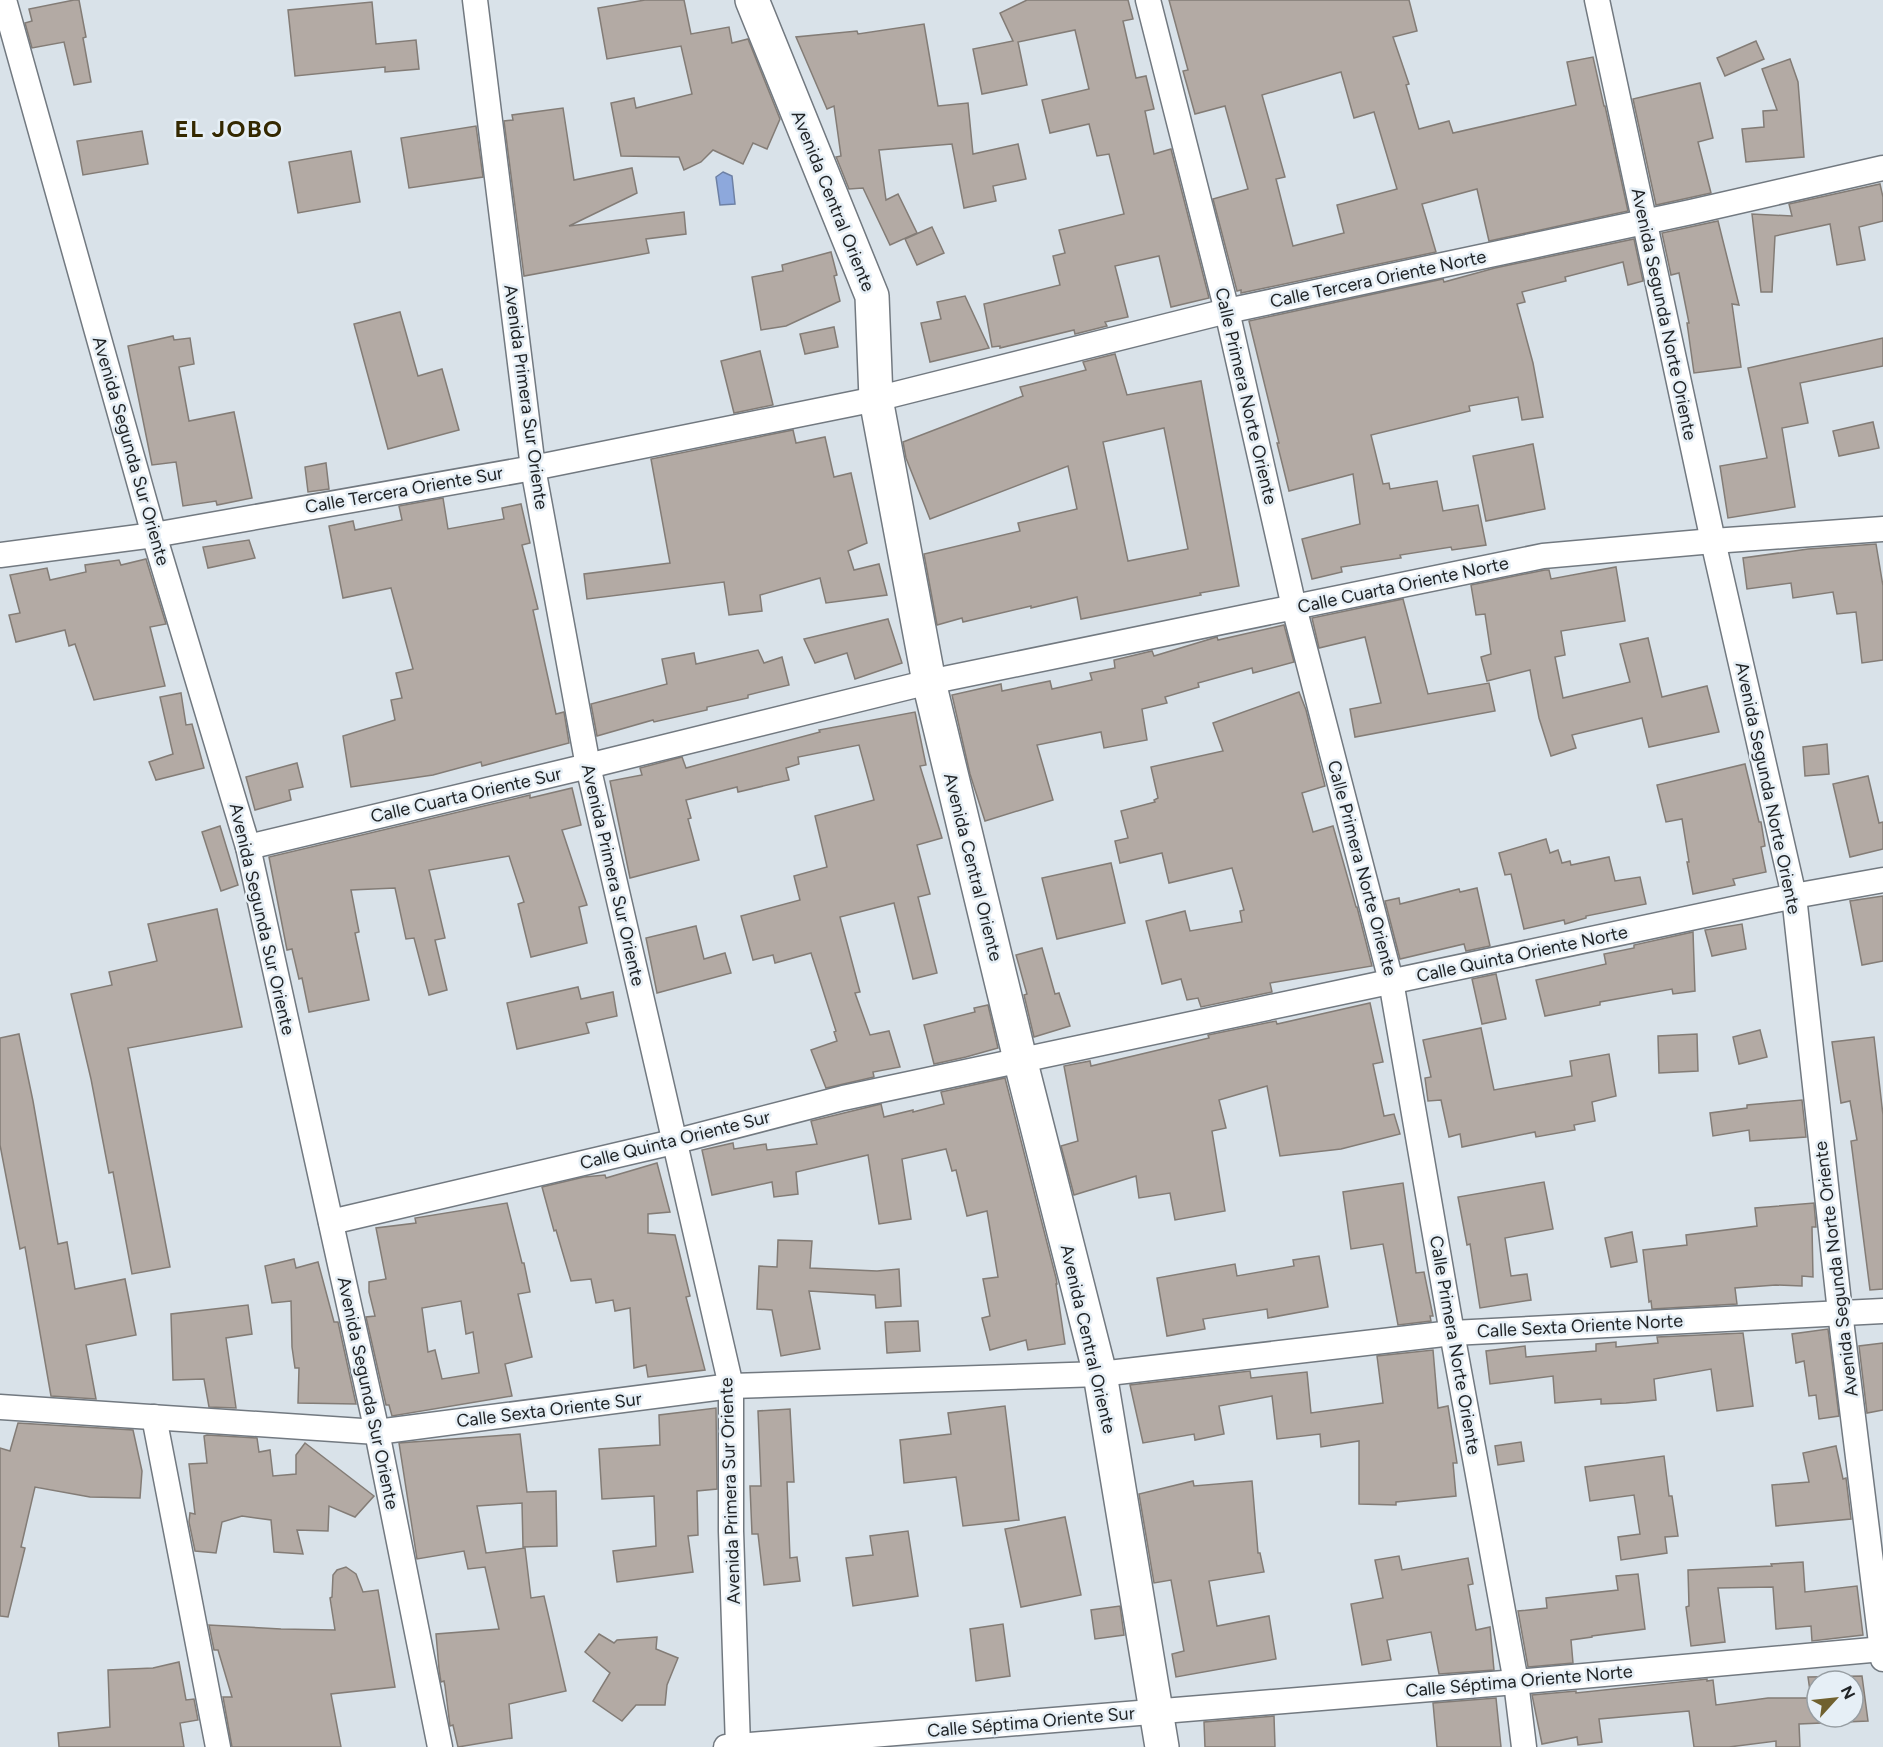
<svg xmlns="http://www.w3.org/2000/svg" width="1883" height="1747" viewBox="0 0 1883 1747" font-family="Figtree,sans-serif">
	<rect width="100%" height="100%" fill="#d9e2e9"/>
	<polygon fill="#8da8dc" stroke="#6d80a5" stroke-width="1.5" points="723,172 732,176 735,204 720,205 716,177"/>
	<g fill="#b3aaa4" stroke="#837c76" stroke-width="1.5" fill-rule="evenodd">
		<polygon points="74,0 79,0 86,37 83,38 91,82 74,85 64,42 32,48 25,23 32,21 29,9"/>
		<polygon points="645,0 684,0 691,34 729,27 732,43 748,39 780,119 767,149 753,143 743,164 713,150 701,162 684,170 679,157 621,156 611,103 634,98 636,108 692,94 681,46 607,59 598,8"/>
		<polygon points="1027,0 1128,0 1133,19 1123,21 1136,78 1146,76 1154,109 1145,111 1154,154 1171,149 1209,298 1171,307 1159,256 1115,266 1128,317 1105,322 1107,326 1075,334 1074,330 1000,348 1000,346 992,347 984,304 1060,285 1053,256 1065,253 1059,230 1124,214 1109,154 1097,156 1089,124 1050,133 1042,100 1089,89 1075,30 1018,42 1027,85 982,94 973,49 1013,41 1000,13"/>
		<path d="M1169,0h240l8,31 -24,6 16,47 -3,1 13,44 30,-8 4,12 123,-28 -9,-43 26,-5 11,49h1l23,105 -139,30 -12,-52 -55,15 14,48 -195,41v-3l-4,1 -24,-92 35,-10 -23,-83 -30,8 -12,-43 5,-1zM1341,72l13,46 20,-6 23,77 -60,16 7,28 -51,13 -17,-67 9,-2 -23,-82z"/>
		<polygon points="372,2 376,44 416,40 419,69 385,72 385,67 295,76 288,10"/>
		<polygon points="924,24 938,106 968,103 973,154 1018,144 1026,179 993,186 996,201 964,208 952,144 879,150 886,200 898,194 917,233 890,245 863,188 849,189 837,159 836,157 841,156 834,106 827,109 796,37 857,31 858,34"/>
		<polygon points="1756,41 1764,59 1725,76 1717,58"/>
		<polygon points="1790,59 1798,82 1804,157 1746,162 1742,129 1764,127 1763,111 1777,110 1762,69"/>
		<polygon points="1700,83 1713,138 1698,142 1711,193 1656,205 1633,99"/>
		<polygon points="563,108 574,180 632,168 637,193 569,226 684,212 686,234 646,239 649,253 524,276 504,121 513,120 512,115"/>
		<polygon points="476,126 483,177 409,188 401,138"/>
		<polygon points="142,131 148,164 83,175 77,141"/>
		<polygon points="351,151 360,202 298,213 289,162"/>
		<polygon points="1880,184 1883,197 1883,221 1859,227 1865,260 1837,265 1830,224 1775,236 1772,292 1761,292 1752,214 1792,216 1789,204"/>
		<polygon points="1718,221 1739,305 1732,304 1741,367 1694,373 1687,323 1689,323 1679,273 1671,275 1662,233"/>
		<polygon points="932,227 944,253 917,265 905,239"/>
		<polygon points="1634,239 1643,281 1628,285 1623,262 1565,277 1566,281 1522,292 1525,302 1517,304 1533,363 1543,417 1522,420 1518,397 1469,406 1470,411 1371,435 1383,484 1389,483 1390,489 1437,481 1443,511 1478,505 1486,545 1452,550 1451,547 1400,555 1401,558 1341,567 1342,572 1312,579 1302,539 1360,524 1353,474 1289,491 1277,443 1279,443 1249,321 1443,279 1444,282 1495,268"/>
		<polygon points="831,252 837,275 834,276 840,301 786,326 761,330 752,277 783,271 782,265"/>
		<polygon points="965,296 989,348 930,362 921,323 941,319 937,302"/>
		<polygon points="400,312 418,376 442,369 459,430 388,449 354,324"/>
		<polygon points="834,327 838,347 805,354 800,334"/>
		<polygon points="173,336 174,340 190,338 194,364 179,367 189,421 234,412 252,498 217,505 216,501 183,506 176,462 152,465 128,346"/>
		<polygon points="1883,338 1883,366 1800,383 1808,423 1782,428 1795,507 1728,518 1720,466 1767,458 1748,368"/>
		<polygon points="760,351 773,405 734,413 721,361"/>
		<path d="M1115,354l12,41 74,-14 38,205 -39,7 1,2 -120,24 -4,-22 -46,11v-2l-68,16 -1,-4 -25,7 -13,-71 96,-23 -2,-8 59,-14 -9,-43 -138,53 -24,-61 -3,-16 120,-46 -3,-9 66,-17 -3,-8zM1164,428l24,121 -60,12 -25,-119z"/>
		<polygon points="1873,422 1879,448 1839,456 1833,431"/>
		<polygon points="793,430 796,443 825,437 834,477 851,473 867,543 848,551 854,570 879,564 887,595 826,603 820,578 760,595 762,611 729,615 724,582 587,599 584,574 670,563 651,459"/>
		<polygon points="1533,444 1545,509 1486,521 1473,456"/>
		<polygon points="326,463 329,489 308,492 305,467"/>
		<polygon points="443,498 448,529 504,519 502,508 521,504 530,543 522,545 538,609 533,610 556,714 564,712 569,743 482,766 481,762 433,775 351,787 343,736 395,720 391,700 402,698 396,673 413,669 391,588 343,598 329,526 353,521 355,530 402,520 399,506"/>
		<polygon points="249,540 255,558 208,568 203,547"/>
		<polygon points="1876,544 1883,586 1883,660 1862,663 1856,612 1837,614 1833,592 1793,598 1791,583 1747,589 1743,558 1808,549"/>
		<polygon points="146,559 166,624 150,627 165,686 94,700 75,644 69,646 65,630 16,642 9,615 20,613 10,575 47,568 50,580 86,572 85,565 119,560 121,565"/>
		<polygon points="1616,567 1625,621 1561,631 1565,655 1555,657 1563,698 1630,682 1620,644 1648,638 1662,697 1707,686 1719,732 1649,747 1642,718 1572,735 1576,748 1551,756 1539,718 1530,670 1487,681 1481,657 1491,654 1485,614 1476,615 1471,585 1545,570 1549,570 1551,579"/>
		<polygon points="1403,599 1428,694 1489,683 1495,711 1355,737 1350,709 1381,703 1365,637 1319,648 1312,618"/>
		<polygon points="888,619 902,663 855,679 847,653 815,663 804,639"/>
		<polygon points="1284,625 1294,662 1253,673 1252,668 1198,683 1199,687 1165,697 1167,703 1142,709 1147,740 1104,748 1101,732 1037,745 1053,800 985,821 970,774 952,695 1001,684 1002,691 1050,681 1052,689 1092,680 1090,673 1115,668 1114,660 1152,651 1154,656 1217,637 1218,640"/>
		<polygon points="758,650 764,663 782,657 789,685 748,695 748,698 707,707 707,710 654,722 653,720 597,736 591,704 667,684 662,659 694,653 696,664"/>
		<polygon points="1299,692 1306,710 1325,786 1302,793 1313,832 1333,826 1356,907 1357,907 1372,966 1270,983 1272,992 1201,1007 1198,998 1187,1000 1181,979 1162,984 1146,921 1185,911 1190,931 1242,922 1240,911 1244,910 1232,868 1169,883 1162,853 1120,863 1115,841 1128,838 1121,811 1155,802 1154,800 1158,798 1151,767 1223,751 1213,723"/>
		<polygon points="181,693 186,725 192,724 204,768 156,780 149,762 173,754 160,697"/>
		<polygon points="915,712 926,765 920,766 942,838 917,845 930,894 918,897 937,973 913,979 894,903 840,917 860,992 855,993 870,1035 889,1031 900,1067 873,1072 874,1077 826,1088 811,1050 837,1041 834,1032 836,1031 811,953 775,963 773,955 753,960 741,916 800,900 794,876 827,867 815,816 874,800 859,745 798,757 799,764 786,768 789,780 738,792 737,787 686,800 691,818 688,819 699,860 630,878 610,781 642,775 640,768 682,757 686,768 820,732 819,730"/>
		<polygon points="1827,744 1829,774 1805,776 1803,747"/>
		<polygon points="297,763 303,787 289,790 291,800 255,810 246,777"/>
		<polygon points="1745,764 1759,822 1761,822 1765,846 1761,847 1766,872 1733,879 1735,885 1693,894 1687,862 1689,862 1682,819 1666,822 1657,785"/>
		<polygon points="1868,776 1879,823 1883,822 1883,849 1850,857 1833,784"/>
		<polygon points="572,788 581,825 562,830 587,905 579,907 587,943 531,957 518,904 524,902 509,856 429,870 445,938 435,940 447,990 429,995 414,938 406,939 395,888 351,890 359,932 355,933 369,1000 309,1012 302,978 299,979 292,949 287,950 269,857 530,795 530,798"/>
		<polygon points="220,826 238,885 221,891 202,832"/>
		<polygon points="1546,839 1550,853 1558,850 1562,863 1570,861 1571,865 1609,857 1615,881 1640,877 1646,904 1586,916 1586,918 1565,924 1564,920 1524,929 1511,874 1505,875 1499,853"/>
		<polygon points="1111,863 1125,923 1057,939 1042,878"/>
		<polygon points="1477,888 1490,946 1466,951 1464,944 1400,959 1385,901 1399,898 1400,904 1459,889 1460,892"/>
		<polygon points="1883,896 1883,961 1862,965 1850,901"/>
		<polygon points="217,909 242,1027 128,1048 170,1267 132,1274 113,1172 109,1173 91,1079 71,994 112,985 109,972 157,961 148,924"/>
		<polygon points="1742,924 1746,949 1712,956 1705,930"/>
		<polygon points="696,926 704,959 725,953 731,973 657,993 646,938"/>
		<polygon points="1693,932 1695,991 1673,994 1672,989 1600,1002 1600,1005 1545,1016 1536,980 1606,964 1604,954 1634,948 1634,945"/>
		<polygon points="1042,948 1055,994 1059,993 1070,1026 1034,1037 1024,995 1027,994 1016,955"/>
		<polygon points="1496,974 1506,1019 1482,1024 1472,979"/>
		<polygon points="578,987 581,999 613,992 617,1016 586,1023 589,1033 517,1049 507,1003"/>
		<polygon points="1370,1003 1383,1062 1373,1064 1384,1116 1394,1114 1400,1134 1341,1149 1280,1156 1267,1086 1219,1100 1226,1128 1212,1131 1225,1211 1175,1220 1170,1193 1139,1198 1136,1176 1074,1195 1061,1146 1078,1141 1064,1066 1090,1061 1091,1066 1209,1038 1208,1035 1276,1021 1277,1024"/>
		<polygon points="988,1005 998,1048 966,1057 934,1064 924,1025 975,1012 974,1008"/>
		<polygon points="1481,1028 1494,1090 1572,1076 1570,1061 1609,1054 1616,1096 1592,1102 1595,1121 1574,1125 1575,1130 1536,1137 1535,1132 1462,1147 1460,1134 1449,1137 1441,1100 1428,1101 1425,1078 1431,1077 1423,1040"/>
		<polygon points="1760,1030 1767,1057 1739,1064 1733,1037"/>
		<polygon points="19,1034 33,1101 58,1244 67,1242 75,1289 125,1279 136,1335 86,1345 96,1399 51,1396 25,1247 20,1249 0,1145 0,1038"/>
		<polygon points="1697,1034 1698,1071 1659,1073 1658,1036"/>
		<polygon points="1874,1037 1883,1115 1883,1289 1870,1290 1851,1141 1857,1140 1850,1101 1841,1103 1832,1042"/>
		<polygon points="1005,1078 1056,1278 1057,1284 1056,1284 1065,1344 1028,1350 1026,1340 990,1350 982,1318 990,1316 983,1279 998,1277 987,1211 967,1216 956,1170 952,1171 946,1149 902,1159 911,1219 879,1224 868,1155 796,1172 798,1194 774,1197 772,1182 712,1195 702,1150 733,1143 734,1149 766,1144 767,1150 817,1144 811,1121 881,1104 884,1117 913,1110 913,1112 944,1104 941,1092"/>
		<polygon points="1802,1100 1806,1137 1750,1141 1749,1130 1713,1136 1710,1113 1747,1108 1747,1105"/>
		<polygon points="657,1163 670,1212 648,1214 648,1233 675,1235 690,1296 686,1297 705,1370 648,1377 646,1365 634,1368 630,1308 615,1311 613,1300 596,1303 591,1279 571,1281 556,1230 554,1231 542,1187 584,1177 605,1175 606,1178"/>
		<polygon points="1544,1182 1553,1229 1505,1238 1511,1276 1527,1274 1531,1300 1480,1308 1470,1244 1467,1245 1458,1197"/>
		<polygon points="1403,1183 1416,1273 1424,1272 1433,1316 1430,1316 1431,1321 1398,1325 1383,1244 1351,1249 1343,1192"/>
		<path d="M507,1203l15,60h2l6,29 -12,2 14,63 -27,7 7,32 -120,20 -3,-11h-3l-20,-88 9,-1 -6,-24v-10l17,-3 -10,-51 40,-5 -1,-5zM461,1301l5,33 7,-2 6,41 -37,6 -7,-29 -7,2 -6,-44z"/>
		<polygon points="1814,1203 1816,1227 1812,1227 1813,1277 1802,1276 1802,1286 1776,1285 1735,1288 1737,1304 1652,1309 1651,1301 1649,1302 1643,1250 1687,1245 1686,1235 1757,1226 1755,1208"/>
		<polygon points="1632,1232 1637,1262 1611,1267 1605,1238"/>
		<polygon points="778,1240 812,1241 810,1268 877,1271 899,1269 901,1306 876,1308 875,1295 809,1291 820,1349 781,1356 772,1310 757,1309 759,1266 777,1267"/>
		<polygon points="1319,1256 1328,1307 1268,1318 1267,1309 1203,1319 1205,1329 1167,1336 1157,1278 1235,1264 1237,1276 1294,1266 1293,1260"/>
		<polygon points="294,1259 296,1268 318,1262 334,1322 338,1322 356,1404 298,1403 299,1368 295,1368 292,1347 291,1301 272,1303 265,1266"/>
		<polygon points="248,1305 252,1334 226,1338 236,1408 209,1407 204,1379 173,1380 171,1314"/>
		<polygon points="918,1321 920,1351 887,1353 885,1322"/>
		<polygon points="1828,1329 1839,1416 1819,1419 1816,1395 1809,1396 1804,1361 1796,1363 1792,1334"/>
		<polygon points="1743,1333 1753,1406 1717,1411 1711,1369 1654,1379 1656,1400 1626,1403 1601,1404 1601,1399 1555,1403 1553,1376 1490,1384 1486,1351 1525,1346 1526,1357 1596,1351 1596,1344 1616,1342 1616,1347 1658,1343 1657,1337"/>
		<polygon points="1883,1343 1883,1410 1867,1413 1859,1346"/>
		<polygon points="1433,1350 1438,1408 1448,1406 1457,1463 1453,1463 1456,1496 1396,1502 1396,1505 1359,1504 1359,1441 1321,1447 1320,1434 1277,1439 1272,1396 1219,1406 1224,1434 1195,1440 1194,1434 1143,1443 1130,1385 1250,1371 1251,1378 1307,1372 1311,1413 1383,1403 1377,1356"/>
		<polygon points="1005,1406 1019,1520 963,1526 956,1477 904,1483 900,1440 951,1434 948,1413"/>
		<polygon points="716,1408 717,1489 697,1491 698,1535 688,1536 693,1572 617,1582 613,1551 656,1546 654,1496 602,1499 599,1449 660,1445 659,1415"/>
		<polygon points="790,1409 794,1482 787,1482 790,1558 797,1557 800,1581 764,1585 758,1534 752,1534 750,1486 761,1486 758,1411"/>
		<polygon points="18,1423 133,1430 142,1471 140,1498 90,1497 35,1487 21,1547 25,1548 8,1617 0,1616 0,1448 10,1451"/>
		<polygon points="520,1434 527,1492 556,1491 557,1546 523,1547 522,1503 477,1506 486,1553 525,1548 531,1598 544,1596 566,1691 509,1704 512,1738 458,1747 453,1725 450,1726 445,1686 444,1681 441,1682 439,1669 436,1634 499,1629 485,1567 468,1569 464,1551 417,1559 399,1443"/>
		<polygon points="207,1435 257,1438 259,1452 270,1450 273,1476 296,1474 296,1455 305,1443 374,1496 355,1517 329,1506 328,1531 297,1530 303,1554 274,1552 271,1520 242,1516 222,1522 216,1553 195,1551 189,1522 190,1513 195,1514 189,1464 207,1463 204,1436"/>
		<polygon points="1521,1442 1524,1461 1498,1465 1495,1446"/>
		<polygon points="1836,1446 1843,1479 1846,1478 1851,1519 1776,1526 1772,1485 1809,1482 1803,1453"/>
		<polygon points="1664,1456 1669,1496 1672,1496 1678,1536 1665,1537 1667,1553 1621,1560 1618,1537 1640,1534 1634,1495 1590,1501 1585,1467"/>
		<polygon points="1193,1481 1194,1486 1252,1481 1258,1553 1260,1553 1264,1572 1209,1581 1217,1626 1269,1616 1276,1659 1176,1677 1172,1654 1184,1651 1171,1580 1154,1583 1139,1494"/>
		<polygon points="1065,1517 1081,1595 1021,1607 1005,1529"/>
		<polygon points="908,1531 918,1596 853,1606 846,1558 873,1555 870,1536"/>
		<polygon points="1399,1556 1402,1570 1468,1558 1473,1584 1468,1585 1476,1630 1490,1627 1494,1670 1439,1674 1431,1632 1387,1640 1391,1660 1362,1665 1351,1604 1383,1598 1375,1560"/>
		<polygon points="1803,1562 1805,1592 1857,1586 1863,1635 1812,1641 1811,1626 1776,1629 1773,1587 1718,1588 1725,1642 1691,1646 1686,1607 1689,1606 1688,1570 1772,1566 1771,1564"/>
		<polygon points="346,1567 356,1574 363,1592 378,1590 395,1687 331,1694 341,1747 232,1747 223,1697 232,1697 218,1650 214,1650 209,1625 281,1629 335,1630 330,1598 332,1597 333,1575 337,1570"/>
		<polygon points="1638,1574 1645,1629 1592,1636 1592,1637 1571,1640 1573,1663 1528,1667 1518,1611 1547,1608 1546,1598 1618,1590 1616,1576"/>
		<polygon points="1120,1606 1124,1635 1095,1639 1091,1610"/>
		<polygon points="1003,1624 1010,1676 976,1681 970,1629"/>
		<polygon points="599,1634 614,1643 617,1640 657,1637 656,1649 678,1658 667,1685 665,1705 636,1705 622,1721 593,1701 610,1673 585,1652"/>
		<polygon points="179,1662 186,1700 194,1699 198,1720 180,1723 184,1747 59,1747 58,1733 110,1727 108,1670 153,1668"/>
		<path d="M1862,1676l6,45 -69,3 1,23h-24v-6l-47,6h-35l-5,-36 -90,8 3,23 -24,3 -1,-8 -35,7 -10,-49 44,-4v2l131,-14v2l6,-1 3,25 52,-7h43l-3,-21zM1817,1681h36v36h-36z"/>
		<polygon points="1496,1698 1501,1747 1437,1747 1433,1703"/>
		<polygon points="1274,1716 1275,1747 1205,1747 1204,1722"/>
	</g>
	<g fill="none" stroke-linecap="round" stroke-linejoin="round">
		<g stroke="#727980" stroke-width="27">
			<g id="street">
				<polyline points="4,0 154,535 248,847 377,1432 440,1747"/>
				<polyline points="475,0 533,468 588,766 731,1386 731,1531 738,1747"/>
				<polyline points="1148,0 1227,311 1294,607 1391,981 1452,1333 1516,1682 1524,1747"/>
				<polyline points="1597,0 1713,541 1794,896 1840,1312 1883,1659"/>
				<polyline points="0,555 154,535 533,468 876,399 1227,311 1691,212 1883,168"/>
				<polyline points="248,847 588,766 929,682 1543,556 1713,541 1883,529"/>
				<polyline points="331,1222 673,1142 843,1098 1794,896 1883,880"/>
				<polyline points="0,1407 377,1432 731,1386 1100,1374 1452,1333 1883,1311"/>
				<polyline points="154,1417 218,1747"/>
				<polyline points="726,1747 1516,1682 1883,1649"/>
			</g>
		</g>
		<g stroke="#727980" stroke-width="36">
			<polyline id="secondary" points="752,0 872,296 876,399 929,682 1020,1059 1100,1374 1162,1747"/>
		</g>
		<use href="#street" stroke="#fff" stroke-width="24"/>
		<use href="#secondary" stroke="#fff" stroke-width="33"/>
	</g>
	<g text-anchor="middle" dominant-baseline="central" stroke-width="5" stroke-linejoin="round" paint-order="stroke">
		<g font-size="18" fill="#212426" stroke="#e6eff6">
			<text transform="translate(833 201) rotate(68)">Avenida Central Oriente</text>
			<text transform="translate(1378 279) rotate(-12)">Calle Tercera Oriente Norte</text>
			<text transform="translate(1664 314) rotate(78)">Avenida Segunda Norte Oriente</text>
			<text transform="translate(1246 396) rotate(77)">Calle Primera Norte Oriente</text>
			<text transform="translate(526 397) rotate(82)">Avenida Primera Sur Oriente</text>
			<text transform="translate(131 451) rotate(74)">Avenida Segunda Sur Oriente</text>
			<text transform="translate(404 490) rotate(-10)">Calle Tercera Oriente Sur</text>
			<text transform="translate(1403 585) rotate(-12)">Calle Cuarta Oriente Norte</text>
			<text transform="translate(1768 788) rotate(78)">Avenida Segunda Norte Oriente</text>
			<text transform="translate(466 795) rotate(-13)">Calle Cuarta Oriente Sur</text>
			<text transform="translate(973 867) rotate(76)">Avenida Central Oriente</text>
			<text transform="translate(1362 868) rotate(75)">Calle Primera Norte Oriente</text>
			<text transform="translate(613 875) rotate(77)">Avenida Primera Sur Oriente</text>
			<text transform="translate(262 919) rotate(77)">Avenida Segunda Sur Oriente</text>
			<text transform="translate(1522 954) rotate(-12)">Calle Quinta Oriente Norte</text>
			<text transform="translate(675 1140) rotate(-14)">Calle Quinta Oriente Sur</text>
			<text transform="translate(1836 1269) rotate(-97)">Avenida Segunda Norte Oriente</text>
			<text transform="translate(1580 1326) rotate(-3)">Calle Sexta Oriente Norte</text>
			<text transform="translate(1088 1339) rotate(77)">Avenida Central Oriente</text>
			<text transform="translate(1455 1345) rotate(80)">Calle Primera Norte Oriente</text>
			<text transform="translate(368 1393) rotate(78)">Avenida Segunda Sur Oriente</text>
			<text transform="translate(549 1410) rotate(-7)">Calle Sexta Oriente Sur</text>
			<text transform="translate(730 1491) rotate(-92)">Avenida Primera Sur Oriente</text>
			<text transform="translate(1519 1681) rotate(-5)">Calle Séptima Oriente Norte</text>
			<text transform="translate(1031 1722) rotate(-5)">Calle Séptima Oriente Sur</text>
		</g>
		<g font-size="24" font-weight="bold" letter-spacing="1.5" fill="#342800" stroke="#e6eff6">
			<text x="229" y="128">EL JOBO</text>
		</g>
	</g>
	<g transform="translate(1835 1699) rotate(63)"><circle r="28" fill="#e6eff6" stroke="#979ea3" stroke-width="1.5"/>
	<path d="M0-4.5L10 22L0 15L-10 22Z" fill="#70612f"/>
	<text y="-9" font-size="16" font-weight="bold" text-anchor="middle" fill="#212426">N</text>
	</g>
</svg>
